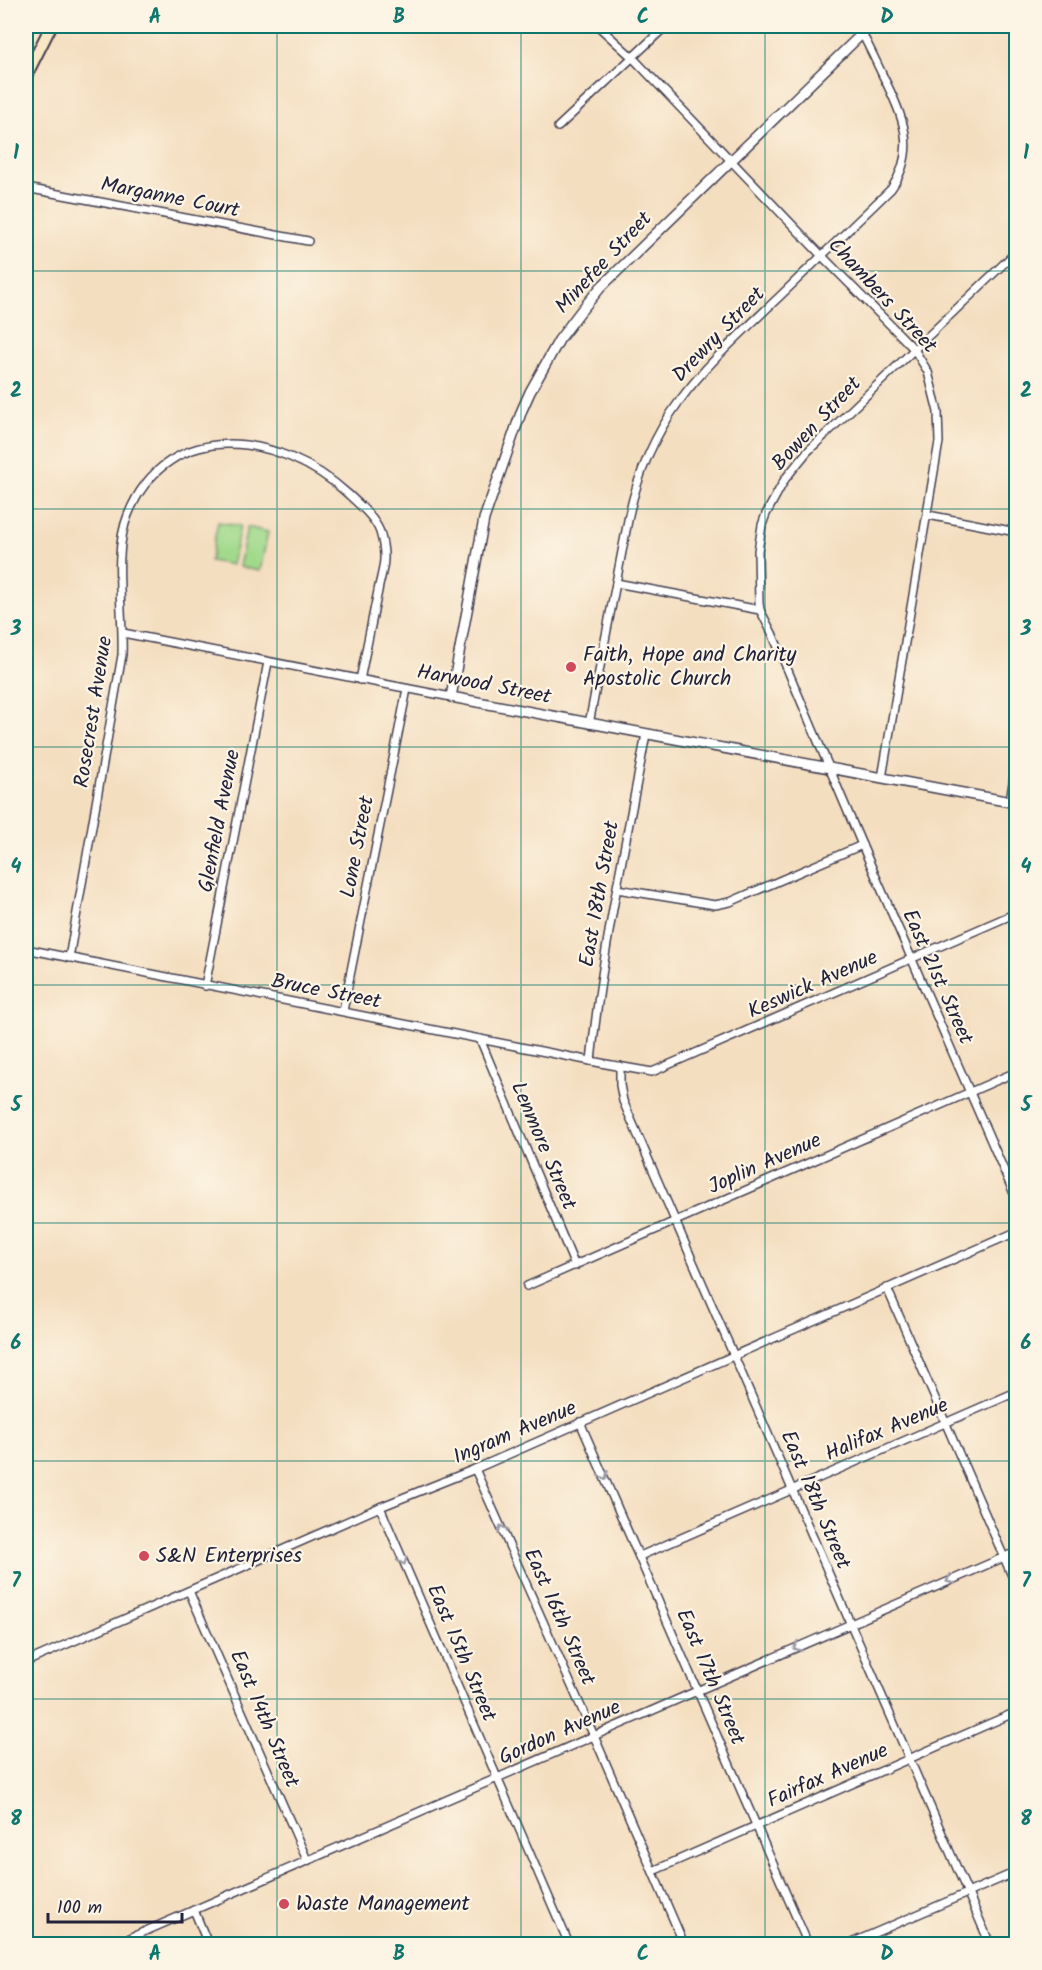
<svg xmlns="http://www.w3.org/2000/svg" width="1042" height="1970" viewBox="0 0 1042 1970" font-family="Kalam,sans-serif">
	<rect width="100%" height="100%" fill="#fcf5e5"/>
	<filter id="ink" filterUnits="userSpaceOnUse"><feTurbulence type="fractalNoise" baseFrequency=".0167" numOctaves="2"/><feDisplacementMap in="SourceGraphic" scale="12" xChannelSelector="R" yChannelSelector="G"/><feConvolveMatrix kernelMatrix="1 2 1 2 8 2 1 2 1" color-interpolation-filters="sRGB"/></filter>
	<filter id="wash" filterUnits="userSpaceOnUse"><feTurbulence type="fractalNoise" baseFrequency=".008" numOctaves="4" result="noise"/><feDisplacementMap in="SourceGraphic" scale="24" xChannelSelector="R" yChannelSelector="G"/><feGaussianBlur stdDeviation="1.35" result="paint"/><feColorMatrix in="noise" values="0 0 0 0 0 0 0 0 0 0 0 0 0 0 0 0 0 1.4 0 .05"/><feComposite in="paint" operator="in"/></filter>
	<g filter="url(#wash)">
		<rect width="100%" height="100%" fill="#f4dec0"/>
		<g fill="#a1da8c" stroke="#627e64" stroke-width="1.5">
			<polygon points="218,522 240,526 232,565 210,561"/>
			<polygon points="247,527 268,532 260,571 239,567"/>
		</g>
	</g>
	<g filter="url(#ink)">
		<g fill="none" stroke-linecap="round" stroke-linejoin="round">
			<g stroke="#423e4f" stroke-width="10">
				<g id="minor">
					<polyline points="598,26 633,58 822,256 914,349 928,372 938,412 939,442 882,778"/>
					<polyline points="558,127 666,26"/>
					<polyline points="26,188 308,241"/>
					<polyline points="1016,252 826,434 807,452 785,479 766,514 762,525 758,551 759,603 760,610 772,633 862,845 1016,1198"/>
					<polyline points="928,515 1016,532"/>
					<polyline points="616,583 760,610"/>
					<polyline points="123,633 451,697"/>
					<path d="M589,724l40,-209c23,-104 77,-148 150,-218 37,-36 75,-72 112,-108 28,-40 11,-74 -8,-113 -8,-17 -16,-34 -25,-50"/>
					<polyline points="1010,801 1016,764"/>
					<polyline points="617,889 715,905 730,902 862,845"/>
					<polyline points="26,949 606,1064 652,1072 1016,913"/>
					<path d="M69,958l53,-303c2,-43 -10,-101 6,-140 40,-100 154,-82 220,-21 11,10 27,24 32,38 2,7 4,16 4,23 1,11 -4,24 -6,36 -6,29 -12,59 -18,89"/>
					<polyline points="205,986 268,662"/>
					<polyline points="343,1011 407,689"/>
					<polyline points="480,1039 575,1266"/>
					<path d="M591,1061c11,-110 35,-218 55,-327"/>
					<polyline points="620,1066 620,1085 623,1101 990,1944"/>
					<polyline points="527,1286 1016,1072"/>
					<polyline points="887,1288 1016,1585"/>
					<polyline points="580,1422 808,1944"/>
					<polyline points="475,1469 594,1736 684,1944"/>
					<polyline points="380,1507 569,1944"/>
					<polyline points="640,1556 1016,1392"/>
					<polyline points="189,1591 307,1860"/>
					<polyline points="26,1662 380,1507 475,1469 1016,1232"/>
					<polyline points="653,1871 1016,1712"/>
					<polyline points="194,1910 208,1944"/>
					<polyline points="116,1944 1016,1552"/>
					<polyline points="667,1944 681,1938"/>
					<polyline points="849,1944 1016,1872"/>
				</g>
			</g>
			<g stroke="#423e4f" stroke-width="12">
				<polyline id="tertiary" points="870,26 601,287 580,312 559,340 530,392 522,410 484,519 451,697 1016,803"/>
			</g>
			<g stroke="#423e4f" stroke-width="14">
				<g id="secondary">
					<polyline points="26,27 27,26"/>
					<polyline points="26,76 51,26"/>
				</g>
			</g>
			<use href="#minor" stroke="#fff" stroke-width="7"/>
			<use href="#tertiary" stroke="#fff" stroke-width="9"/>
			<use href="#secondary" stroke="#fae7c3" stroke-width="10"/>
		</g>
		<defs><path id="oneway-chevron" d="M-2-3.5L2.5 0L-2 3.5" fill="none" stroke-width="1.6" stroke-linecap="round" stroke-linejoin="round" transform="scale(1.5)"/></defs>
		<g stroke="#9c9ca7">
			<use href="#oneway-chevron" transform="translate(604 1476) rotate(66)"/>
			<use href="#oneway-chevron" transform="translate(502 1529) rotate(-114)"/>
			<use href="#oneway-chevron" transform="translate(403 1561) rotate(67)"/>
			<use href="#oneway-chevron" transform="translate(950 1580) rotate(156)"/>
			<use href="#oneway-chevron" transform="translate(797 1647) rotate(156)"/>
		</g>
	</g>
	<path fill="none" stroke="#0f766e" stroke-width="1.5" stroke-opacity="0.55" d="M277,26v1918M521,26v1918M765,26v1918M26,271h990M26,509h990M26,747h990M26,985h990M26,1223h990M26,1461h990M26,1699h990"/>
	<g fill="#d1495b" stroke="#fcf5e5" stroke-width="2">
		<circle cx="571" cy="667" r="6"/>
		<circle cx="144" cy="1556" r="6"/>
		<circle cx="284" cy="1904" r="6"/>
	</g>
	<g text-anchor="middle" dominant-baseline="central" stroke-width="4.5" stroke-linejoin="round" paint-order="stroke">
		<g font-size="21" fill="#22223b" stroke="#fcf5e5">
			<text transform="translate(170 198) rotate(11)">Marganne Court</text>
			<text transform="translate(604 263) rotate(-47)">Minefee Street</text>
			<text transform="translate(882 296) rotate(47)">Chambers Street</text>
			<text transform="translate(719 335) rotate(-46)">Drewry Street</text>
			<text transform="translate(817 424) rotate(-47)">Bowen Street</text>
			<text transform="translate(484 685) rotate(11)">Harwood Street</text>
			<text transform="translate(94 712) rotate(-81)">Rosecrest Avenue</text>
			<text transform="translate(220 821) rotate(-79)">Glenfield Avenue</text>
			<text transform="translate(358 847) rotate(-79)">Lone Street</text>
			<text transform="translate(600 894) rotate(-80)">East 18th Street</text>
			<text transform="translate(937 977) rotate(66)">East 21st Street</text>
			<text transform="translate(813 985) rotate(-24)">Keswick Avenue</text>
			<text transform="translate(326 992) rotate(11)">Bruce Street</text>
			<text transform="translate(543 1146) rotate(67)">Lenmore Street</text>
			<text transform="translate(765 1164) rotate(-24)">Joplin Avenue</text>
			<text transform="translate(887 1430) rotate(-23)">Halifax Avenue</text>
			<text transform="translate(515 1433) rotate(-23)">Ingram Avenue</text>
			<text transform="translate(815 1500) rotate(67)">East 18th Street</text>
			<text transform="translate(559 1617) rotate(66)">East 16th Street</text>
			<text transform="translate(461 1653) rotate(67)">East 15th Street</text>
			<text transform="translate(710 1677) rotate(67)">East 17th Street</text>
			<text transform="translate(264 1719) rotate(67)">East 14th Street</text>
			<text transform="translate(560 1733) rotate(-24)">Gordon Avenue</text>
			<text transform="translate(828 1776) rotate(-24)">Fairfax Avenue</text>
		</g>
		<g font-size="21" fill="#22223b" stroke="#fcf5e5" text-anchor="start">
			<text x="583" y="655">Faith, Hope and Charity<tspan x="583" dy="24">Apostolic Church</tspan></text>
			<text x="156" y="1556">S&amp;N Enterprises</text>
			<text x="296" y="1904">Waste Management</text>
		</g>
	</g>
	<rect width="1042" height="1970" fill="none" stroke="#fcf5e5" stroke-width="66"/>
	<path d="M48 1913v9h134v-9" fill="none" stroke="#22223b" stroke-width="3"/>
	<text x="57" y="1913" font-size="18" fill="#22223b" stroke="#fcf5e5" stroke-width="4.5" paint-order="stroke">100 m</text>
	<rect x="33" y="33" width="976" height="1904" fill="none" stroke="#0f766e" stroke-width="2"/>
	<g font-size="20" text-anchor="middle" font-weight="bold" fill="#0f766e">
		<text x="155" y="23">A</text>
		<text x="399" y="23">B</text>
		<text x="643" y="23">C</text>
		<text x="887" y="23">D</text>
		<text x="16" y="159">1</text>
		<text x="1026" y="159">1</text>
		<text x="16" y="397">2</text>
		<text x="1026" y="397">2</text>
		<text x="16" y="635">3</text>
		<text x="1026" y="635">3</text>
		<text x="16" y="873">4</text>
		<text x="1026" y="873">4</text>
		<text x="16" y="1111">5</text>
		<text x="1026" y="1111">5</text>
		<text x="16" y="1349">6</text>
		<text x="1026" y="1349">6</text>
		<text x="16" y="1587">7</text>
		<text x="1026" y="1587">7</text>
		<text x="16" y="1825">8</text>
		<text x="1026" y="1825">8</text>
		<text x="155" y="1960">A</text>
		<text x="399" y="1960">B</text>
		<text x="643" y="1960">C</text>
		<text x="887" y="1960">D</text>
	</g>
</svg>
